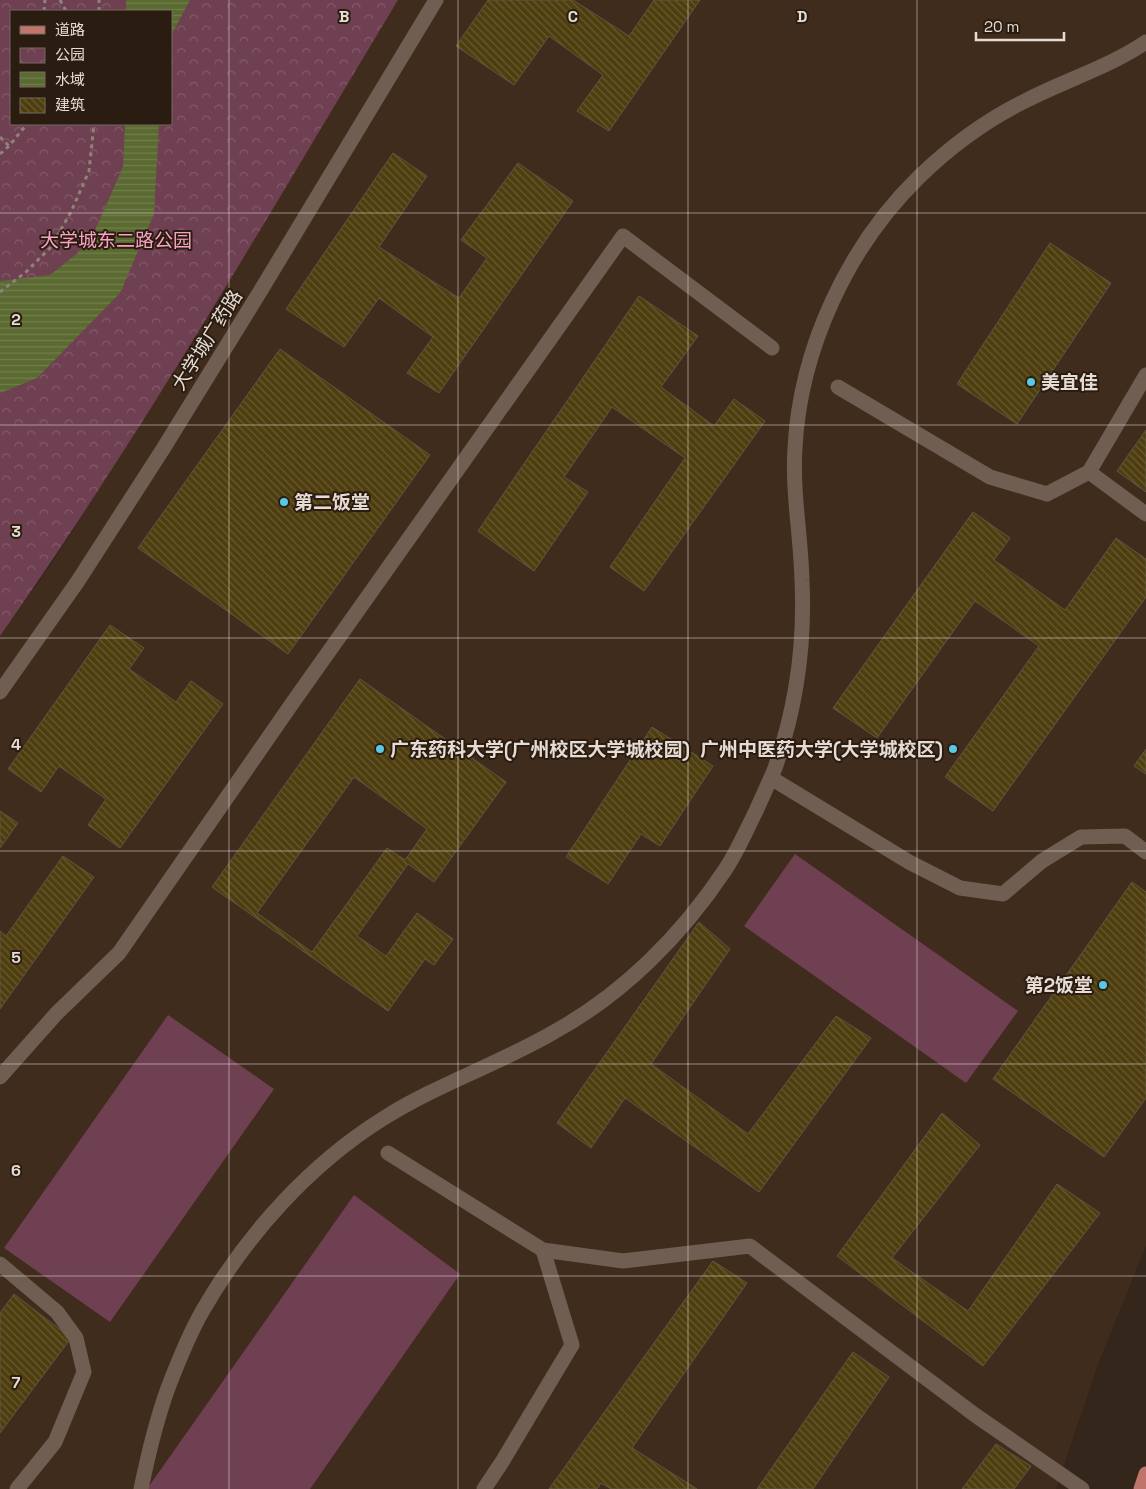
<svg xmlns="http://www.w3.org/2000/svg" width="1146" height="1489" viewBox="0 0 1146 1489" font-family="'Space Grotesk','Noto Sans SC',sans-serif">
	<defs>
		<pattern id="park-crowns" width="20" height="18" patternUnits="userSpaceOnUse" patternTransform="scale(1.25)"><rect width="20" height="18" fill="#6f3f52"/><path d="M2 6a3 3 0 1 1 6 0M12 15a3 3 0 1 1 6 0" fill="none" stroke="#845a6a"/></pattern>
		<pattern id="water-rules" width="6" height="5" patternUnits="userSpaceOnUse" patternTransform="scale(1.25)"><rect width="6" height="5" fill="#5a6a31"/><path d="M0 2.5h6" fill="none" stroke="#727f4e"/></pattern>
		<pattern id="building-back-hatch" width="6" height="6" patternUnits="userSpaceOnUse" patternTransform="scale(1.25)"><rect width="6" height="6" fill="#4e3e0f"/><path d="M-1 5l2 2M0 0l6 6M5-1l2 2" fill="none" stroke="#685931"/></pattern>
	</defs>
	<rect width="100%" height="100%" fill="#34261a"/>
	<polygon fill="#402c1d" points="398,0 1146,0 1146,1246 1098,1364 1056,1489 0,1489 0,636 52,563 186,352"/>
	<g fill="#6f3f52">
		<polygon points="795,854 1018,1011 966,1083 744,926"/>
		<polygon points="168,1015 274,1089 110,1322 4,1248"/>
		<polygon points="354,1195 460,1274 310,1489 147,1489"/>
	</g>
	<path fill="url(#park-crowns)" fill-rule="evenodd" d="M0,0h398c-129,214 -254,431 -398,636zM11,11h160v113h-160z"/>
	<g fill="url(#water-rules)">
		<polygon points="126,0 190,0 171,36 171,11 126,11"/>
		<polygon points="125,124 159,124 154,214 120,293 37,378 0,393 0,281 50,275 89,244 123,167"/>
	</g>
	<g fill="url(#building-back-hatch)" stroke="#5d5644" fill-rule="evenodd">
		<polygon points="488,0 573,0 629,36 654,0 700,0 609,131 577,111 603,75 549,36 514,85 456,46"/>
		<polygon points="393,153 427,176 379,247 459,298 487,258 461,240 518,163 573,201 439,393 407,373 433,337 379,298 344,347 286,309"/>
		<polygon points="1050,243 1111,283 1017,424 957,384"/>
		<polygon points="639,296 698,336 661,387 714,426 734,399 765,421 644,591 610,567 685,458 612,407 564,477 588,492 534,571 478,531"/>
		<polygon points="280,349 430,455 288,654 138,548"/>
		<polygon points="1146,430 1146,492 1117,471"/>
		<polygon points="973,512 1010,538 994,560 1065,610 1116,538 1146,559 1146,597 993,811 945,777 1039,646 975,601 877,738 833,708"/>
		<polygon points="110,625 144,648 129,669 176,702 191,681 223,704 120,848 88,825 106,799 59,766 41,792 8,769"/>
		<path d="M360,679l146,103 -72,100 -26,-18 -51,72 29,20 31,-43 36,26 -19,26 -9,-6 -37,52 -176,-124zM354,777l73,52 -22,31 -18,-12 -75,104 -55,-39z"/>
		<polygon points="652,727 713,766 660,846 641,834 608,884 566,857"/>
		<polygon points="1146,749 1146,774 1134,766"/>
		<polygon points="0,811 18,823 0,848"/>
		<polygon points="63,856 94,877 0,1009 0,931 6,936"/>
		<polygon points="1132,882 1146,892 1146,1098 1104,1157 993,1079"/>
		<polygon points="699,922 730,949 651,1064 748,1134 836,1016 871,1038 759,1192 625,1098 591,1148 557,1123"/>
		<polygon points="942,1113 980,1145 892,1258 968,1311 1057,1184 1100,1213 983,1366 837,1256"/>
		<polygon points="713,1261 747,1283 632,1448 697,1489 611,1489 601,1483 597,1489 549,1489"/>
		<polygon points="14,1294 71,1338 0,1433 0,1313"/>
		<polygon points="853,1352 889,1377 813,1489 757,1489"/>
		<polygon points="996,1444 1031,1466 1014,1489 962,1489"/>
	</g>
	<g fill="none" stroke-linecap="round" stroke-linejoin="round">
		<g stroke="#8f8379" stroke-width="3" stroke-dasharray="4 4" stroke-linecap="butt">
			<polyline points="60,0 66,11"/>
			<polyline points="44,11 45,0"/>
			<polyline points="99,11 99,0"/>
			<polyline points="0,137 9,146"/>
			<polyline points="0,154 9,146 27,124"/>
			<polyline points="0,292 26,272 50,248 71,212 89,171 94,124"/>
		</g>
		<g stroke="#6f5e51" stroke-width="15">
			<polyline points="838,387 990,477 1047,494 1089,472 1146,375"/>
			<polyline points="1089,472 1146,514"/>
			<polyline points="0,692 78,581 163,449 261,290 436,0"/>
			<polyline points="771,778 909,862 960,888 1003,894 1042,861 1081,837 1125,836 1146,852"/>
			<polyline points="0,1077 56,1014 119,953 291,705 623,236 772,348"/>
			<polyline points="388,1153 543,1250 623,1261 750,1246 975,1415 1082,1489"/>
			<polyline points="0,1264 57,1312 76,1338 84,1372 55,1442 17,1489"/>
			<path d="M141,1489c7,-34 15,-68 27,-101 10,-26 21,-54 35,-78 44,-76 107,-146 181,-192 54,-34 115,-54 170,-86 69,-38 127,-96 171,-162 12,-18 21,-39 31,-59 6,-14 13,-28 19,-43 21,-60 30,-124 27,-187 -1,-45 -10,-89 -7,-133 5,-99 53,-202 124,-271 32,-31 67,-57 108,-77 39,-20 82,-33 119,-58"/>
			<polyline points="484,1489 502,1462 572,1345 543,1250"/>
		</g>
		<polyline stroke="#c1756a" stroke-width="15" points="1141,1489 1146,1474"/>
	</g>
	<path fill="none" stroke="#e6dcd4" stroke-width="1" stroke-opacity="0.55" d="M229,0v1489M458,0v1489M688,0v1489M917,0v1489M0,213h1146M0,425h1146M0,638h1146M0,851h1146M0,1064h1146M0,1276h1146"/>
	<g fill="#59c8e5" stroke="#2a1c11" stroke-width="2">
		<circle cx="1031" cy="382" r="5"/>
		<circle cx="284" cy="502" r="5"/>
		<circle cx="380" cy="749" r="5"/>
		<circle cx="953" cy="749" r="5"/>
		<circle cx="1103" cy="985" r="5"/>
	</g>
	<g text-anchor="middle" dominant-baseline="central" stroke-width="4" stroke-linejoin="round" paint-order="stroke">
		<g font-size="19" fill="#faa2c4" stroke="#2a1c11">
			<text x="116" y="240">大学城东二路公园</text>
		</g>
		<g font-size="19" fill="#e6dcd4" stroke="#2a1c11">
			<text transform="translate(207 340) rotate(-58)">大学城广药路</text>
		</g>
		<g font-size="19" font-weight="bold" fill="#e6dcd4" stroke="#2a1c11" text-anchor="start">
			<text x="1041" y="382">美宜佳</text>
			<text x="294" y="502">第二饭堂</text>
			<text x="390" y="749">广东药科大学(广州校区大学城校园)</text>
			<text x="943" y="749" text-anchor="end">广州中医药大学(大学城校区)</text>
			<text x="1093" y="985" text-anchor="end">第2饭堂</text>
		</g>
	</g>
	<g font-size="16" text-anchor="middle" font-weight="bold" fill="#e6dcd4" stroke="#2a1c11" stroke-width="4" stroke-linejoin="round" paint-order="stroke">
		<text x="344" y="22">B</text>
		<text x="573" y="22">C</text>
		<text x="802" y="22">D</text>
		<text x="16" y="325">2</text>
		<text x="16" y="537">3</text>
		<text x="16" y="750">4</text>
		<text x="16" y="963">5</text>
		<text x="16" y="1176">6</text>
		<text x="16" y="1388">7</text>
	</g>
	<rect x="10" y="10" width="162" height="115" fill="#2a1c11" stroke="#75695f"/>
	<rect x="20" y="26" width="25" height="8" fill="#c1756a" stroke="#75695f"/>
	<text x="55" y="35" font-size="15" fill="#e6dcd4">道路</text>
	<rect x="20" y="48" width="25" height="15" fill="url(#park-crowns)" stroke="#75695f"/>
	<text x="55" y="60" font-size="15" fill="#e6dcd4">公园</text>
	<rect x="20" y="72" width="25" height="15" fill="url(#water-rules)" stroke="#75695f"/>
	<text x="55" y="85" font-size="15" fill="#e6dcd4">水域</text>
	<rect x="20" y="98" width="25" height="15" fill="url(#building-back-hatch)" stroke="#75695f"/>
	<text x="55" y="110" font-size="15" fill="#e6dcd4">建筑</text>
	<path d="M976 32v8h88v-8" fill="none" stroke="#e6dcd4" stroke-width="2.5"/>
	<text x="984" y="32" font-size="15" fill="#e6dcd4" stroke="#2a1c11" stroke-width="4" paint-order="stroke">20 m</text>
</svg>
